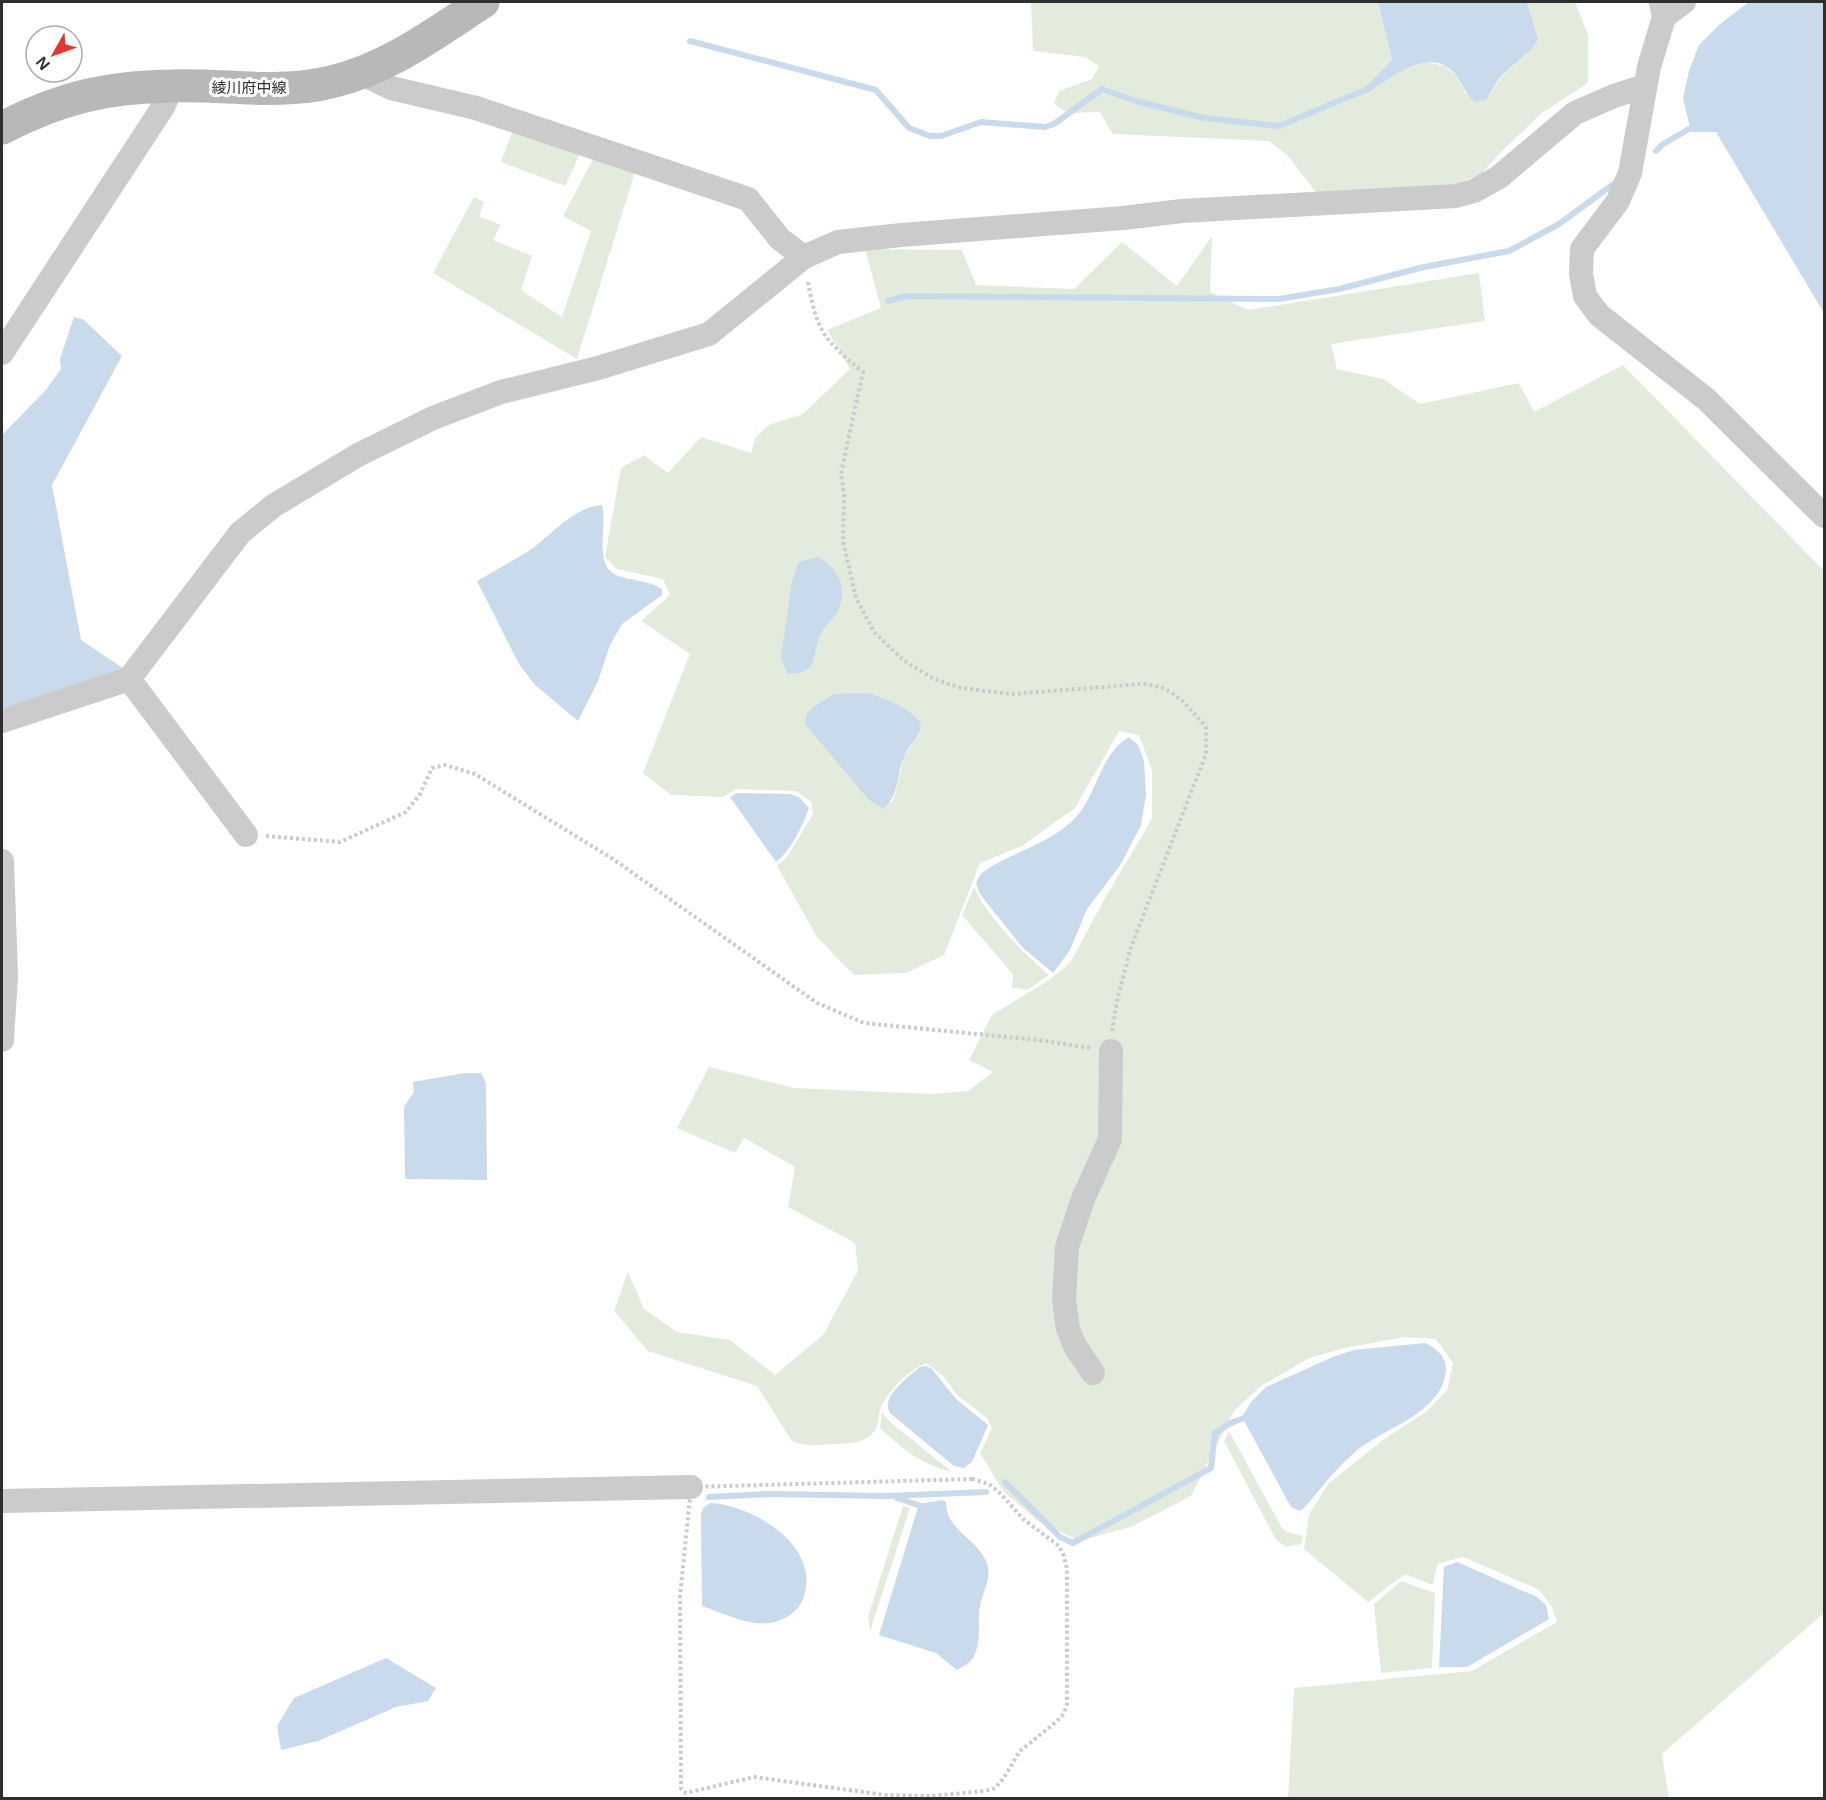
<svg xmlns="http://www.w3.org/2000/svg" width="1826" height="1800" viewBox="0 0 1826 1800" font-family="Arial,'Noto Sans JP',sans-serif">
	<rect width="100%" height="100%" fill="#fff"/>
	<g fill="#e3ecdc" fill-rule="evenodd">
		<polygon points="1031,2 1378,2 1392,60 1364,88 1369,93 1399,71 1425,62 1445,66 1456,75 1466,94 1486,100 1502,76 1532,49 1538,39 1527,2 1575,2 1588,35 1588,83 1542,113 1502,151 1481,174 1457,184 1319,196 1286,154 1269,141 1113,134 1100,112 1068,113 1054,104 1059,91 1092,79 1099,66 1085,57 1033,51"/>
		<polygon points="513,130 580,154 565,186 501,162"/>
		<polygon points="593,159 635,172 577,359 433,273 474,197 484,202 479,216 501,225 493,240 532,256 521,290 562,317 591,231 563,216"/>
		<path d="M1212,236l-2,56 38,18 231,-37 6,48 -154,23 6,25 46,10 37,25 99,-21 15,29 89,-47 201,206v1042l-162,141 7,44h-381l6,-110 178,-17 85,-49 -6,-17 -13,-16 -75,-32 -26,7 -4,21 -28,-11 -37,28 -64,-53 5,-34 19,-31 56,-45 42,-27 21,-22 6,-27 -17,-24 -31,-2 -60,11 -36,10 -48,28 -27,25 -43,85 -60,31 -52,14 -42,-21 -34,-29 -23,-38 12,-25 -5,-10 -30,-23 -13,-18 -18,-14c-18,8 -38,27 -45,45 -4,8 -1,19 -9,26 -10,10 -26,10 -39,10 -14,1 -28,3 -41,-3l-35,-55 -109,-35 -34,-40 14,-39 16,37 33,23 53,8 45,35 48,-40 35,-64 -3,-28 -67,-36 7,-40 -51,-29 -9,15 -58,-25 32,-61 85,21 140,6 34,-3 25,-19 -24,-12 23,-45 57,-35 21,-17 35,-65 47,-79v-48l-13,-36 -20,-4 -44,77 -53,38 -42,17 -36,92 -38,18 -52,2 -37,-38 -40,-71 10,-9 26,-43 -2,-12 -15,-11 -60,-2 -13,8 -52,-2 -28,-22 47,-119 -49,-33 29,-26 -7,-16 -46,-10 -12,-12 16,-89 23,-13 24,18 33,-36 50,16 5,-16 13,-12 34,-11 47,-45 -23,-39 54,-22 -16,-59 97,1 14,35 98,4 48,-47 55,44zM811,709l108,26 -15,21 -9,39 -4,8 -86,-79 1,-9z"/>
		<path d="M974,887c15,33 48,64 75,88l-22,15 -15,-3 1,-13 -51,-59z"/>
		<path d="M882,1412l8,10 62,50c-32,-8 -49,-23 -72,-44z"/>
		<polygon points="1229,1431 1282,1528 1287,1532 1303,1536 1301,1544 1286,1547 1276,1540 1224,1441"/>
		<polygon points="903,1506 910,1508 870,1631 868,1617"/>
		<polygon points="1401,1581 1435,1593 1432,1668 1381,1673 1374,1604"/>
	</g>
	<g fill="#c8daec">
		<path d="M1378,2h149l11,37 -6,10 -31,27 -15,24 -11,2c-10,-8 -12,-18 -19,-27 -25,-31 -65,2 -87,18l-5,-5 28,-28z"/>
		<polygon points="1749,2 1824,2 1824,313 1716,132 1691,132 1683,98 1689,71 1699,45 1720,24"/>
		<polygon points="74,317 84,320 122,356 52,485 81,640 124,669 2,710 2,435 45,391 61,369 60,359"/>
		<path d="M602,505c6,21 -9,60 14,70 15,6 32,5 46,14v6l-40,29 -12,21 -12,36 -20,40 -44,-37 -15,-20 -42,-83c17,-10 36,-20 53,-31 23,-16 42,-42 72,-45z"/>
		<path d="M817,557c21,10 32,31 21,54 -4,8 -13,14 -17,22 -10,19 0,43 -34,40l-6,-16 11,-76 7,-19z"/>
		<path d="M868,693c20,7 39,13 53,30 -2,19 -10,18 -17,34 -8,18 -4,39 -21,52l-14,-9 -64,-76 1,-9 5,-6 23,-15z"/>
		<path d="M1129,737l9,8 6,16 2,34 -5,30 -20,39 -34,45 -17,41 -17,23 -31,-26 -42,-53 -4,-11c2,-4 4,-9 7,-11 29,-21 67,-27 93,-55 22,-24 23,-62 53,-80z"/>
		<path d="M737,793l54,1 9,4 9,10c-7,19 -17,41 -33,54l-46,-65z"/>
		<polygon points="465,1073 481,1073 486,1083 487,1180 405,1179 404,1107 414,1092 413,1082"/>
		<path d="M1425,1343c11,5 22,14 21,27 -4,45 -63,57 -92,83 -19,16 -34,37 -50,55l-4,3 -9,-4 -49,-90 9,-15 15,-15 69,-31 19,-6z"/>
		<path d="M926,1366l5,2 25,31 32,26 -16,37 -8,6 -10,-2 -64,-53c-10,-17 19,-36 30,-46z"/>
		<path d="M942,1500l4,2c0,28 29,35 40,59 7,15 -3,30 -6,45 -3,17 2,33 -6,50 -3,7 -11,10 -17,14l-21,-17 -57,-18 40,-131z"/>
		<path d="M710,1503c45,2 115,46 92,98 -5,12 -21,21 -33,22 -22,3 -46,-10 -67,-17l-1,-91 2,-7z"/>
		<polygon points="1457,1562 1537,1597 1546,1605 1549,1619 1467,1667 1439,1667 1444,1567"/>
		<polygon points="386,1658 436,1688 428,1701 396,1707 318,1741 281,1750 277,1726 294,1698"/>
	</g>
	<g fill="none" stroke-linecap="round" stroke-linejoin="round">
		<g stroke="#c8daec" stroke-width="6">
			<polyline points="690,41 876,90 909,128 930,136 941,136 981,122 1045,127 1054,124 1102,89 1136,101 1204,118 1279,126 1370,88"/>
			<polyline points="1656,151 1663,144 1696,125"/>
			<polyline points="888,301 907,296 1279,299 1339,289 1424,267 1509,251 1559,224 1615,183"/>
			<polyline points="1005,1482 1060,1537 1073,1543 1211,1468 1215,1433 1231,1423 1249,1416"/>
			<polyline points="709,1497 768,1494 888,1496 986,1492"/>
			<polyline points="897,1498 924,1507"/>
		</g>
		<g stroke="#cbcbcb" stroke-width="4" stroke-dasharray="3 3" stroke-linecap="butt">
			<path d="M808,282c9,50 16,58 55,90l-22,101 3,22 -1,46 13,57 18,34 29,28 31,19 27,9 50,6 131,-10c33,2 44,21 64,43v27l-75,193 -14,54 -5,30"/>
			<polyline points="266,836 340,842 406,812 420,794 432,768 445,765 475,774 613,859 817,1003 864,1023 1038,1040 1091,1048"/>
			<polygon points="972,1479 989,1484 1001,1494 1023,1519 1059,1546 1064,1556 1067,1569 1067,1706 1062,1716 1056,1722 1020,1751 1003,1779 995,1788 985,1791 931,1796 885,1795 754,1777 686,1793 681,1789 680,1597 691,1487"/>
		</g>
		<g stroke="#cbcbcb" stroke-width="24">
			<polyline points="1661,2 1664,17 1649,67 1630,173 1618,201 1582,249 1581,273 1585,296 1599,315 1706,399 1824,516"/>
			<polyline points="1664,17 1684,2"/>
			<polyline points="360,73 391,88 476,108 748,199 780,239 804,257"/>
			<polyline points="2,353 163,107 172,86"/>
			<polyline points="129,679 246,835"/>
			<polyline points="2,721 129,679 240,533 273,506 358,455 433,418 501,392 598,368 709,334 804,257 838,242 901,235 1123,218 1182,211 1456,196 1474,191 1499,177 1575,113 1614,96 1645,86"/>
			<polyline points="2,861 6,976 2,1040"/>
			<polyline points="1093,1373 1075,1346 1068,1329 1064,1300 1067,1247 1083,1199 1110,1139 1111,1051"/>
			<polyline points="2,1501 691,1487"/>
		</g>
		<path stroke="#b8b8b8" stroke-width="33" d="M2,128c58,-30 104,-41 170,-42 52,-2 107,9 159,-4 57,-13 104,-49 152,-80"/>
	</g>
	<g text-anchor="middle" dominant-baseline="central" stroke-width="6" stroke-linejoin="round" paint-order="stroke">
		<g font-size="15" fill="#2e2e2e" stroke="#fff">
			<text x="249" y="87">綾川府中線</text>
		</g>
	</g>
	<rect width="1826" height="1800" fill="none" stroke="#2e2e2e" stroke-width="6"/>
	<g transform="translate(54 54) rotate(230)"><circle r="28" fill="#ffffff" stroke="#ababab" stroke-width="1.5"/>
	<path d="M0-4.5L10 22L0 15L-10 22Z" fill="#e63630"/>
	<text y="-9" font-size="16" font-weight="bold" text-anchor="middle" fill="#2e2e2e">N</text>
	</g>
</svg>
